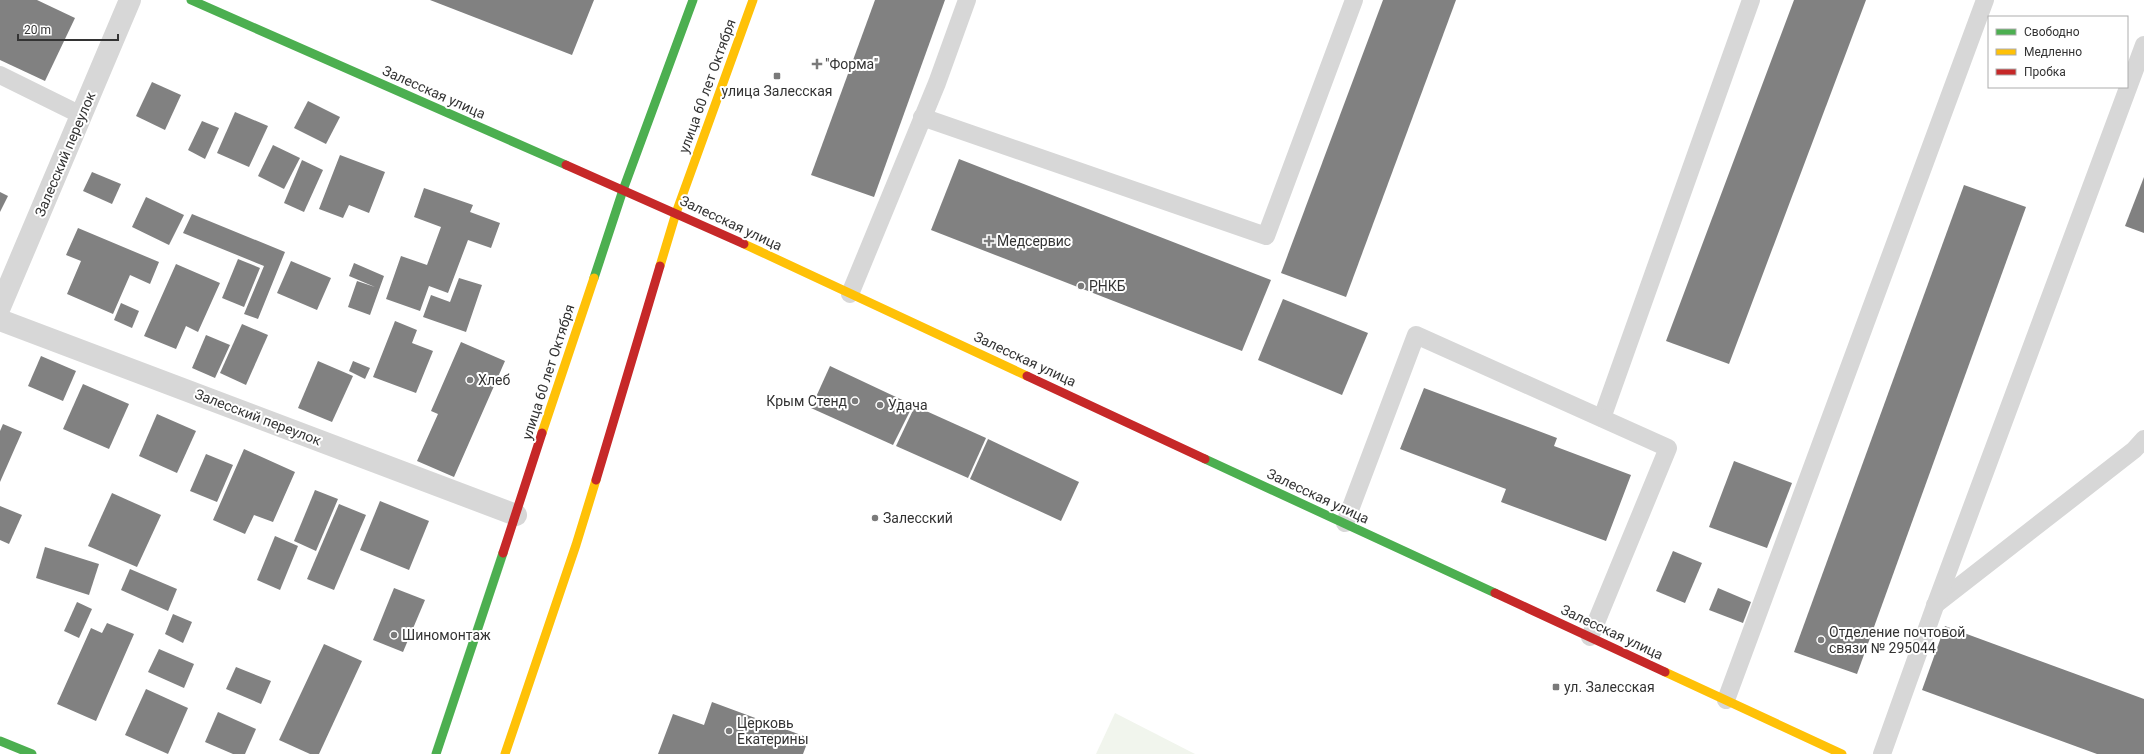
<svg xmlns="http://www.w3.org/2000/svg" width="2144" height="754" viewBox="0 0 2144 754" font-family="Roboto,sans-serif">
	<rect width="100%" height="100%" fill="#fff"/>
	<polygon fill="#f1f5ed" points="1115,713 1195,754 1096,754"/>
	<g fill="#818181">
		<polygon points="0,0 37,0 75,18 45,81 0,60"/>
		<polygon points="430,0 594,0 572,55"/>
		<polygon points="875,0 945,0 874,197 811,175"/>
		<polygon points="1383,0 1456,0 1346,297 1281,273"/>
		<polygon points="1794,0 1866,0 1729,364 1666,341"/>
		<polygon points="152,82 181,95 165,130 136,116"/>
		<polygon points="308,101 340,117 326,144 294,128"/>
		<polygon points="235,112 268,126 249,167 217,153"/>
		<polygon points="202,121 219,128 205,159 188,150"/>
		<polygon points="273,145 300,158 284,189 258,176"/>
		<polygon points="340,155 385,172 369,213 349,205 343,218 319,209"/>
		<polygon points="959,159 1271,280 1242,351 931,230"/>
		<polygon points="302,160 323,170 304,212 284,203"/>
		<polygon points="92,172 121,184 112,204 83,191"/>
		<polygon points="2144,177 2144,233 2125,226"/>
		<polygon points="1964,185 2026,207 1857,674 1794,652"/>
		<polygon points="424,188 473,205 470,212 500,223 491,248 468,240 448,293 429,286 420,311 386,299 401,256 427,265 441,227 414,217"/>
		<polygon points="0,192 8,196 0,212"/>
		<polygon points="146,197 184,215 169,245 132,227"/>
		<polygon points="192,214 285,252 258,319 244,314 264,266 183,233"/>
		<polygon points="78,228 159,262 150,284 130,275 113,314 67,294 81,261 66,255"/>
		<polygon points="238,259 260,268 244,307 222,298"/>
		<polygon points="291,261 331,278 317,310 277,293"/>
		<polygon points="354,263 384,276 370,315 348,307 357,281 375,287 349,276"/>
		<polygon points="176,264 220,283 198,332 186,326 176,349 144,336"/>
		<polygon points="459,278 482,285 466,332 423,317 431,295 450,302"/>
		<polygon points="1283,299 1368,333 1342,395 1258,360"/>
		<polygon points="121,303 139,311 132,328 114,320"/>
		<polygon points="395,321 417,330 412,343 433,351 416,393 373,377"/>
		<polygon points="242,324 268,335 246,385 220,373"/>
		<polygon points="206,335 230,345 215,378 192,368"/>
		<polygon points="461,342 505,361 454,477 417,461 438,414 431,411"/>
		<polygon points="41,356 76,371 63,401 28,386"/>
		<polygon points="318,361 353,376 332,422 298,408"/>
		<polygon points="353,361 370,368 365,379 349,371"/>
		<polygon points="830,366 913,405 893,445 811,408"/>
		<polygon points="83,384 129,404 109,449 63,429"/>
		<polygon points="1424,388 1557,438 1554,446 1631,475 1606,541 1501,502 1506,489 1400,449"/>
		<polygon points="915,406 986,438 968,478 896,446"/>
		<polygon points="157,414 196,431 177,473 139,456"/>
		<polygon points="3,424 22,432 0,482 0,431"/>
		<polygon points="988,439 1079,482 1061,521 970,479"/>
		<polygon points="244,449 295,472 273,522 254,515 245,534 213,520"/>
		<polygon points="206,454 233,465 217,502 190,491"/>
		<polygon points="1734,461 1792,483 1767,548 1709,527"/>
		<polygon points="315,490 338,499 316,551 294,541"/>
		<polygon points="112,493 161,515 137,567 88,546"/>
		<polygon points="380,501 429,521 409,570 360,550"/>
		<polygon points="339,504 366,515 334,590 307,579"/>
		<polygon points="0,506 22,515 9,544 0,540"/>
		<polygon points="275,536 298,546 280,590 257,580"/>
		<polygon points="45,547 99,564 89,595 36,578"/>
		<polygon points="1673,551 1702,563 1685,603 1656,591"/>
		<polygon points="130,569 177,589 168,611 121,590"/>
		<polygon points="394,588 425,600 403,652 373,640"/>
		<polygon points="1718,588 1751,602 1743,623 1709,610"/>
		<polygon points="77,602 92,609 79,638 64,631"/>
		<polygon points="173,614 192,622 183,643 165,634"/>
		<polygon points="107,623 134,634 96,721 57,704 91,628 102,633"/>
		<polygon points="1945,626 2144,699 2144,754 2097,754 1922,690"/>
		<polygon points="324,644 362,661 319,754 310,754 279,740"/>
		<polygon points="159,649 194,664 184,688 148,672"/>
		<polygon points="236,667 271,681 261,704 226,689"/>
		<polygon points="146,689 188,708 168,754 125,735"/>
		<polygon points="712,702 809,738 803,754 658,754 673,714 704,725"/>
		<polygon points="218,712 256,729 245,754 233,754 205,742"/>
	</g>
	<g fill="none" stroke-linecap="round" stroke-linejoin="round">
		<g stroke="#d7d7d7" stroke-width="18">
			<polyline points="0,75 81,115"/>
			<polyline points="922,117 1266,236 1354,0"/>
			<polyline points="850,294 937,83 967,0"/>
			<polyline points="1602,418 1751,0"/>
			<polyline points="1345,523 1416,335 1668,448 1590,637"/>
			<polyline points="1935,605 2134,450 2144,439"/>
			<polyline points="1726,700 1985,0"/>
			<polyline points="1882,754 1935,606 2144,45"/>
		</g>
		<g stroke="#d7d7d7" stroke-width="22">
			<polyline points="0,307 130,0"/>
			<polyline points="0,320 516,515"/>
		</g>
		<g stroke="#4caf50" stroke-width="9">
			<polyline points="191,0 566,165"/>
			<polyline points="594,278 623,190 693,0"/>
			<polyline points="1205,459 1495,593"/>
			<polyline points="0,741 32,754"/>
			<polyline points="436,754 503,553"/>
		</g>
		<g stroke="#ffc107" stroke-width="9">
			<polyline points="744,244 1027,376"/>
			<polyline points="660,266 676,213 753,0"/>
			<polyline points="542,433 594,278"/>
			<polyline points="1665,672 1842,754"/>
			<polyline points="505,754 576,545 596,480"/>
		</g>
		<g stroke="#c62828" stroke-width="9">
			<polyline points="566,165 744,244"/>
			<polyline points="1027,376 1205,459"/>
			<polyline points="596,480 660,266"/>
			<polyline points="503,553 542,433"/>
			<polyline points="1495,593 1665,672"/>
		</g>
	</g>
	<g fill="#7a7a7a" stroke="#fff" stroke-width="1.5">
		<path d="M815 58h4v4h4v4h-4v4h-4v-4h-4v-4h4z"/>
		<rect x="773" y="72" width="8" height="8" rx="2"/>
		<path d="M987 235h4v4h4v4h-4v4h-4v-4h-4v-4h4z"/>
		<circle cx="1081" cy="286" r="4"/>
		<circle cx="470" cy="380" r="4"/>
		<circle cx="855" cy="401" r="4"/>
		<circle cx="880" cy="405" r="4"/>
		<circle cx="875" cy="518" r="4"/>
		<circle cx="394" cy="635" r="4"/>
		<circle cx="1821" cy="640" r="4"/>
		<rect x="1552" y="683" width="8" height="8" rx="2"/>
		<circle cx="729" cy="731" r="4"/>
	</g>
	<g text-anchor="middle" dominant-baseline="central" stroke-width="4" stroke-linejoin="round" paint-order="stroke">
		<g font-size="14" fill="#333" stroke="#fff" text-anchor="start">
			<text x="825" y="64">"Форма"</text>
			<text x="777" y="91" text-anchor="middle">улица Залесская</text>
			<text x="997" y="241">Медсервис</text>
			<text x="1089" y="286">РНКБ</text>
			<text x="478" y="380">Хлеб</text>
			<text x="847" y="401" text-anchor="end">Крым Стенд</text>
			<text x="888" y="405">Удача</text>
			<text x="883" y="518">Залесский</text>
			<text x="1829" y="632">Отделение почтовой<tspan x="1829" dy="16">связи № 295044</tspan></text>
			<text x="402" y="635">Шиномонтаж</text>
			<text x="1564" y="687">ул. Залесская</text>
			<text x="737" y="723">Церковь<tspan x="737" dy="16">Екатерины</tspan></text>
		</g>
		<g font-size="14" fill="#333" stroke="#fff">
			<text transform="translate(707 86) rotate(-70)">улица 60 лет Октября</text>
			<text transform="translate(434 92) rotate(24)">Залесская улица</text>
			<text transform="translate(65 154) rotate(-67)">Залесский переулок</text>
			<text transform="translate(731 223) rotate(25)">Залесская улица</text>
			<text transform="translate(1025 359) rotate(25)">Залесская улица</text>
			<text transform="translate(548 372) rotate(-72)">улица 60 лет Октября</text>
			<text transform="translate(258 417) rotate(21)">Залесский переулок</text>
			<text transform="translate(1318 496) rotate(25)">Залесская улица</text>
			<text transform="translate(1612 632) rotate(25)">Залесская улица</text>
		</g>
	</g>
	<rect x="1988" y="16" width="140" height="72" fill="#ffffff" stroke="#adadad"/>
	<rect x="1996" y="29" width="20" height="6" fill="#4caf50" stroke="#adadad"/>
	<text x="2024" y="36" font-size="12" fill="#333333">Свободно</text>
	<rect x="1996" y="49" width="20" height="6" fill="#ffc107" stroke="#adadad"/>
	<text x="2024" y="56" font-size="12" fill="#333333">Медленно</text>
	<rect x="1996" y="69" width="20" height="6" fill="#c62828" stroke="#adadad"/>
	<text x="2024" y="76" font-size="12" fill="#333333">Пробка</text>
	<path d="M18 34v6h100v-6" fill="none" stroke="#333333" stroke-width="2"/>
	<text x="24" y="34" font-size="12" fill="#333333" stroke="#ffffff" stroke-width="3" paint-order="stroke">20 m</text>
</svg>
